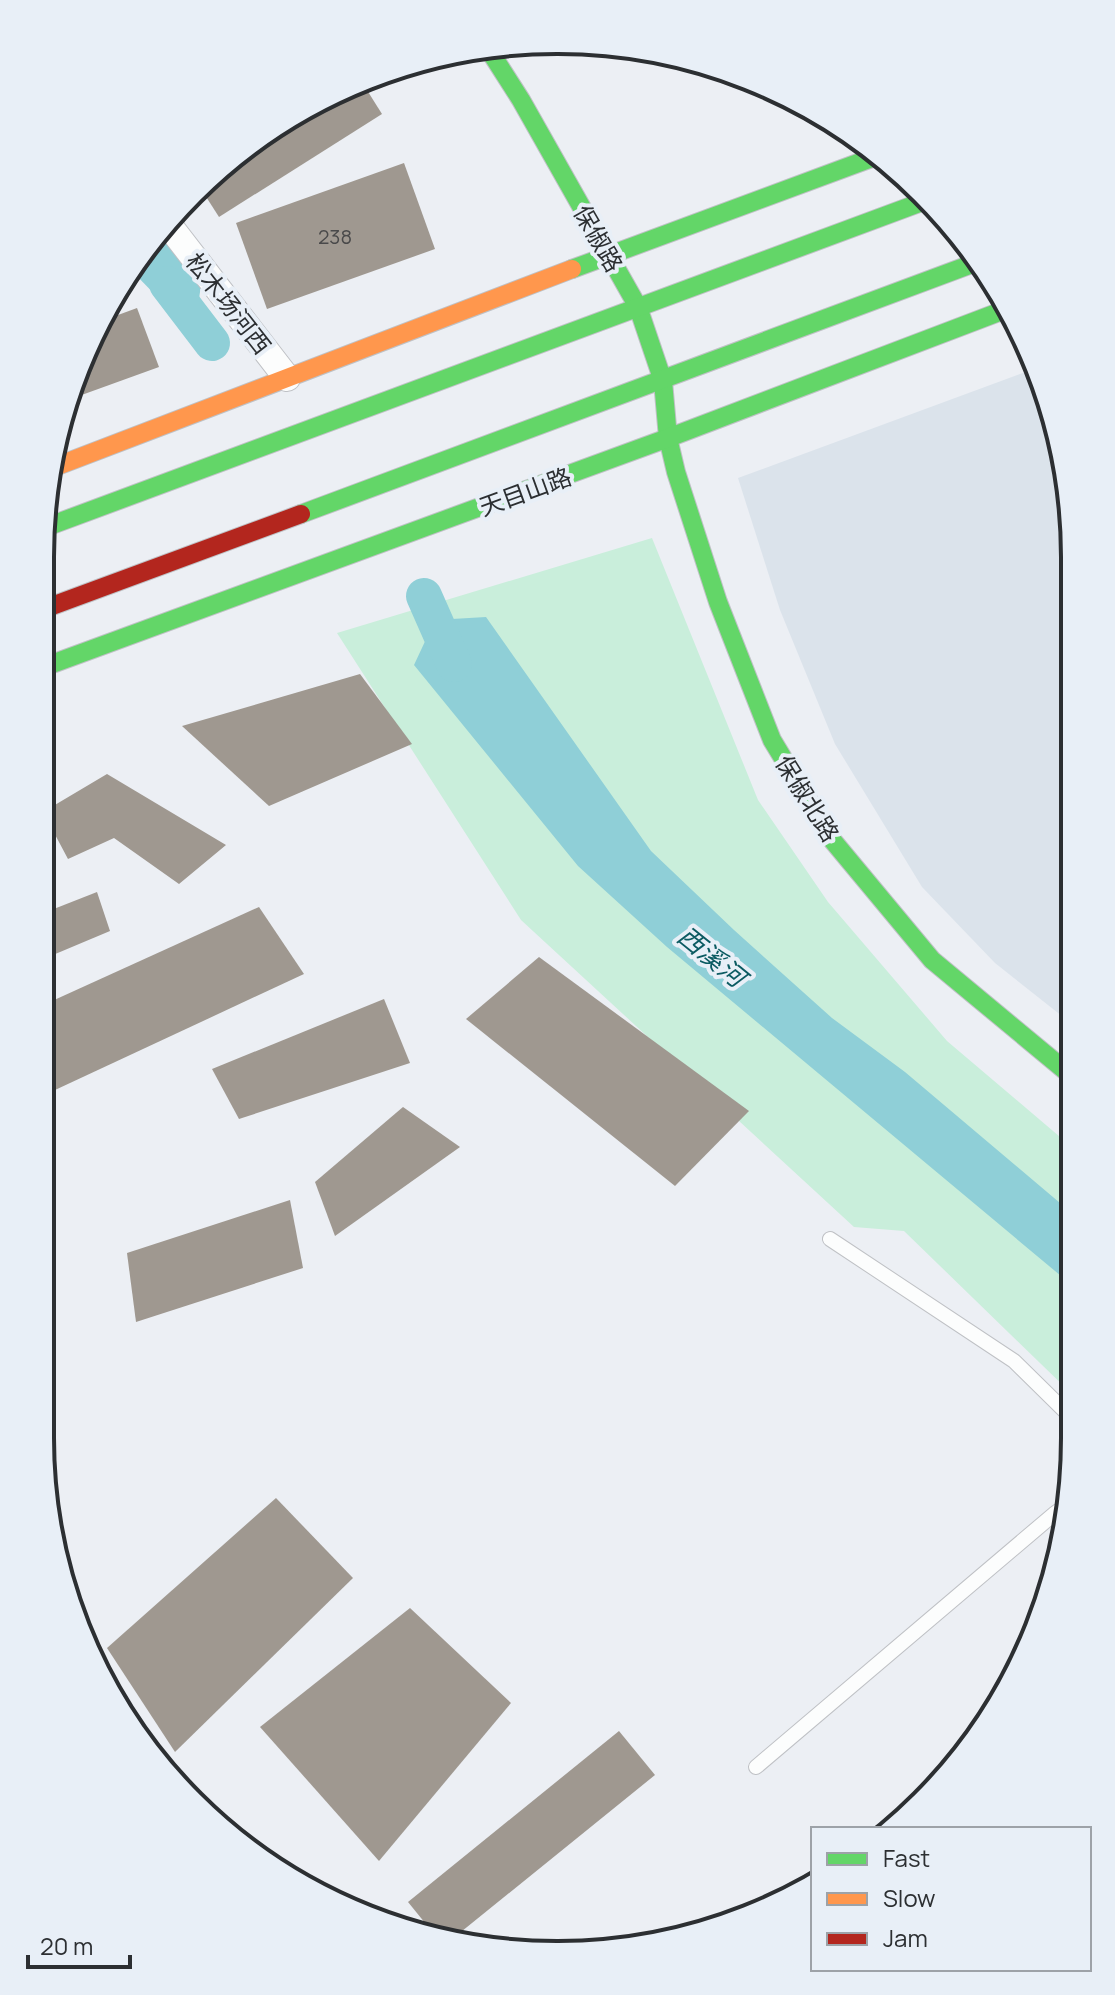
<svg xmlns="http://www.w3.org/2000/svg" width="1115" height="1995" viewBox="0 0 1115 1995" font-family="Manrope,'Noto Sans SC',sans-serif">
	<rect width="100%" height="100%" fill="#eceff4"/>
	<polygon fill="#dbe3eb" points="1036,368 1047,391 1071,490 1072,1024 995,963 922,887 835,744 780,610 738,478"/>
	<polygon fill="#c9eedb" points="652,538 758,800 828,902 947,1041 1073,1148 1074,1396 904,1231 854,1227 521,920 337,633"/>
	<g fill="#8fcfd7">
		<polygon points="162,238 201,284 196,323 167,307 133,272"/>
		<polygon points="486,617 651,851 734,930 832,1018 905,1072 1073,1214 1073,1286 667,947 578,866 414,665 435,620"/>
	</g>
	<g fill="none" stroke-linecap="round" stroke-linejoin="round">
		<g stroke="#8fcfd7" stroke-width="36">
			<polyline points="167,284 212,343"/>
			<polyline points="424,596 454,664"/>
		</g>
	</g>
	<g fill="#9f9890">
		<polygon points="365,87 382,114 219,217 203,192 243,147"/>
		<polygon points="404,163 435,249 267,309 236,223"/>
		<polygon points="137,308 159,367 65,401 67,392 99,322"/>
		<polygon points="360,674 412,744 269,806 182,726"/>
		<polygon points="107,774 226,845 179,884 114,838 68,859 43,812"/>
		<polygon points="97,892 110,931 41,960 41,914"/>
		<polygon points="259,907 304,974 40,1097 41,1006"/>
		<polygon points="539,957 749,1111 675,1186 466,1019"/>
		<polygon points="384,999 410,1063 239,1119 212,1069"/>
		<polygon points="403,1107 460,1147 335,1236 315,1182"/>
		<polygon points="290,1200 303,1268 136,1322 127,1253"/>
		<polygon points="40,1382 55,1404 40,1413"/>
		<polygon points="276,1498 353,1578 175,1752 107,1648"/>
		<polygon points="410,1608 511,1703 379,1861 260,1727"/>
		<polygon points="619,1731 655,1775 451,1940 438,1939 408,1902"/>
	</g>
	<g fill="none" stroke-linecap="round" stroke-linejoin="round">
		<g stroke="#bfc1c5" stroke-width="16">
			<g id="lane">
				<polyline points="830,1239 1014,1361 1074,1420"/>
				<polyline points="756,1767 1054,1514 1068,1504"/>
			</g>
		</g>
		<g stroke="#bfc1c5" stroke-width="28">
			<polyline id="street" points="171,228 287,378"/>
		</g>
		<g stroke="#bfc1c5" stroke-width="20">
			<g id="fast">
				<polyline points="491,53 521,100 638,307 663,381 668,438 676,472 718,602 772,740 833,841 932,960 1073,1077"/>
				<polyline points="572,269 877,156"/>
				<polyline points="301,514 980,261"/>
				<polyline points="41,529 930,199"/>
				<polyline points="41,668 668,438 1007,309"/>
			</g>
		</g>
		<g stroke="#bfc1c5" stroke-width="20">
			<polyline id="slow" points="52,468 572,269"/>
		</g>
		<g stroke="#bfc1c5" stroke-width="20">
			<polyline id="jam" points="41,610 301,514"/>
		</g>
		<use href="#lane" stroke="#fcfdfd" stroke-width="14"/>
		<use href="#street" stroke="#fcfdfd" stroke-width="26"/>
		<use href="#fast" stroke="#63d668" stroke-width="18"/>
		<use href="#slow" stroke="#ff974d" stroke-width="18"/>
		<use href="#jam" stroke="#b3261e" stroke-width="18"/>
	</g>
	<g text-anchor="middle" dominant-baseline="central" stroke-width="8" stroke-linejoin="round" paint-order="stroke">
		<g font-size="20" fill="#49494a">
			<text x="335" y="236">238</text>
		</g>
		<g font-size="24" fill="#2c2f32" stroke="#e8eff7">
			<text transform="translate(599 238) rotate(60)">保俶路</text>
			<text transform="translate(229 303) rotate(52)">松木场河西</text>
			<text transform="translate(525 491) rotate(-20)">天目山路</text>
			<text transform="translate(808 798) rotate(58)">保俶北路</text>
		</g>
		<g font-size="26" font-style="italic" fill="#0c5b62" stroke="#e8eff7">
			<text transform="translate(712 956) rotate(39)">西溪河</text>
		</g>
	</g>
	<path d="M0 0H1115V1995H0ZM557 54H558A503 503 0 0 1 1061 557V1438A503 503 0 0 1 558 1941H557A503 503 0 0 1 54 1438V557A503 503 0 0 1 557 54Z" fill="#e8eff7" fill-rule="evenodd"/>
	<path fill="none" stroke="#2c2f32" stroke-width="4" d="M557 54H558A503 503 0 0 1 1061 557V1438A503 503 0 0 1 558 1941H557A503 503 0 0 1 54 1438V557A503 503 0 0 1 557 54Z"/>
	<rect x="811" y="1827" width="280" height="144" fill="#e8eff7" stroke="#9da2a8" stroke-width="2"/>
	<rect x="827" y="1853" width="40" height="12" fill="#63d668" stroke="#9da2a8" stroke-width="2"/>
	<text x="883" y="1867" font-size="24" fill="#2c2f32">Fast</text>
	<rect x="827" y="1893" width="40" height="12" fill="#ff974d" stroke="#9da2a8" stroke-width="2"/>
	<text x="883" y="1907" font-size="24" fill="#2c2f32">Slow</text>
	<rect x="827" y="1933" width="40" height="12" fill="#b3261e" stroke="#9da2a8" stroke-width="2"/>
	<text x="883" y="1947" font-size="24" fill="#2c2f32">Jam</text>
	<path d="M28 1955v12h102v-12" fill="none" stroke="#2c2f32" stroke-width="4"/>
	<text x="40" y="1955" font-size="24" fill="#2c2f32" stroke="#e8eff7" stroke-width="6" paint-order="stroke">20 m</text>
</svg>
